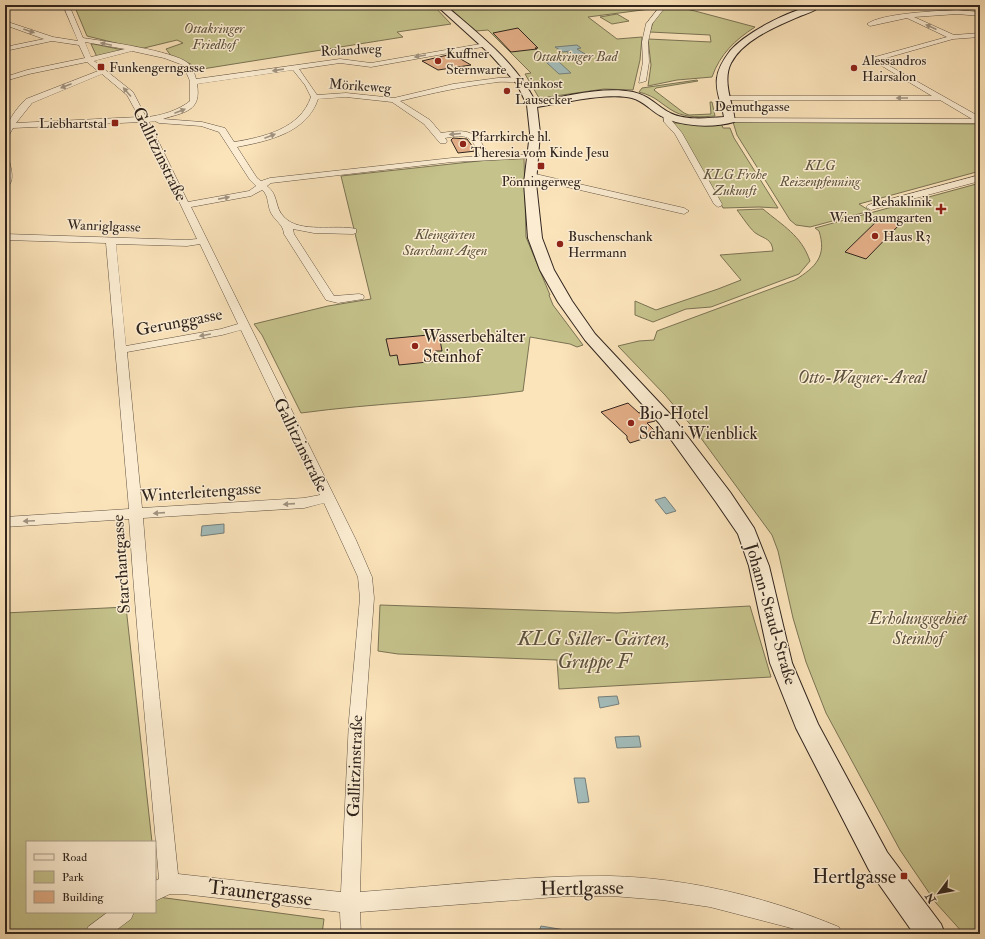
<svg xmlns="http://www.w3.org/2000/svg" width="985" height="939" viewBox="0 0 985 939" font-family="'IM FELL Double Pica',serif">
	<rect width="100%" height="100%" fill="#fbe3ba"/>
	<filter id="stains"><feTurbulence type="fractalNoise" baseFrequency=".005" numOctaves="4"/><feColorMatrix values="0 0 0 0 .2 0 0 0 0 .09 0 0 0 0 .02 0 0 0 .5 -.17"/></filter>
	<radialGradient id="worn" r=".72"><stop offset=".6" stop-color="#630" stop-opacity="0"/><stop offset="1" stop-color="#630" stop-opacity=".3"/></radialGradient>
	<g fill="#c5c28b" stroke="#7a7354">
		<path d="M74,5h359l18,19 -54,8 6,5 -207,33c-6,-11 -16,-7 -24,-13 -2,-2 -5,-7 -6,-8l17,-6 -6,-3 -37,9 -53,-13z"/>
		<polygon points="449,5 661,5 658,8 588,17 617,39 642,37 640,60 633,90 604,89 541,98 539,98 525,74 531,73 488,30 476,31 451,10"/>
		<path d="M668,5l27,6 60,16c-20,13 -35,27 -43,50l-35,3 -29,6 3,-21 -3,-26 63,3 -1,-7 -60,-3 4,-13z"/>
		<polygon points="617,14 629,21 612,24 600,17"/>
		<polygon points="91,44 94,44 123,50 97,57"/>
		<path d="M697,80l1,1 -42,7 -2,2 30,23 5,2 22,-1 -1,-12h2l3,14c-13,1 -28,2 -40,-4 -15,-8 -17,-15 -36,-20l3,-4z"/>
		<polygon points="733,122 980,124 980,171 859,204 870,211 810,227 796,225 790,220 737,135"/>
		<polygon points="672,123 721,123 723,128 730,128 734,138 778,208 759,207 723,208 699,164"/>
		<path d="M524,158l2,79 24,58h-1l4,10 30,40 -6,2 -7,-3 -40,-7 -7,54c-74,10 -148,12 -222,22l-39,-78 -8,-11 74,-18 43,-7 -30,-123 147,-16z"/>
		<path d="M980,183v751h-16l-28,-31 -36,-53 -74,-137 -20,-51 -13,-44 -15,-67 -6,-16 -77,-105 -30,-35 -47,-49 21,-5 15,-1 3,-9 138,-51c21,-13 32,-24 24,-49l-4,-3z"/>
		<path d="M763,209c20,17 38,26 47,52l-11,13 -88,33 -25,2 -33,13 -18,-7v-14l21,9 62,-21 23,-9 -21,-25 53,-4c-1,-12 -8,-12 -16,-17 -5,-2 -16,-19 -20,-24z"/>
		<polygon points="380,605 617,613 750,606 771,677 559,689 557,660 398,654 378,651"/>
		<polygon points="126,607 152,842 27,842 27,912 155,912 155,870 158,897 324,919 322,934 5,934 5,613"/>
	</g>
	<g fill="#a3bcba" stroke="#757f7b">
		<polygon points="577,45 581,48 577,49 585,54 570,55 567,53 571,52 570,51 563,52 555,47"/>
		<polygon points="558,61 571,73 559,74 546,62"/>
		<polygon points="665,497 676,511 666,514 655,500"/>
		<polygon points="224,524 224,533 201,536 202,526"/>
		<polygon points="617,696 619,704 600,708 598,697"/>
		<polygon points="639,736 641,747 617,748 615,737"/>
		<polygon points="574,778 585,778 589,802 578,803"/>
		<polygon points="541,926 571,931 570,934 534,934 536,930 540,929"/>
	</g>
	<g fill="#e3ae87" stroke="#2f241d">
		<polygon points="518,28 538,48 535,48 537,49 511,52 493,33"/>
		<polygon points="452,54 471,65 438,70 422,61"/>
		<polygon points="453,138 467,139 476,151 458,153 451,140"/>
		<polygon points="882,216 902,222 866,259 845,252"/>
		<polygon points="439,334 442,351 435,351 437,361 399,365 397,355 390,356 386,339"/>
		<polygon points="628,403 639,413 645,411 655,421 647,423 658,434 630,443 627,439 627,436 601,412"/>
	</g>
	<g fill="none" stroke-linecap="round" stroke-linejoin="round">
		<g stroke="#625444" stroke-width="1">
			<g id="street">
				<path d="M63,5h6l14,33c21,3 91,13 105,25 4,4 7,11 8,16l144,-20 31,4 115,-20 2,1v2l-117,21 -31,-4 -41,6 18,26 29,-2 48,5 59,-14 45,-6 20,-1 4,2c-6,5 -17,2 -24,3 -33,4 -66,11 -98,19l30,19 11,13c28,-4 35,-3 48,23l44,-2 4,2 -1,2 -84,4 -181,21 -4,3c12,9 7,21 17,31 16,17 52,7 72,12v4l-3,1 -39,-1 -21,-4 1,5 40,62 25,-2 4,1 1,2 -1,2 -25,4 -12,-3 -42,-66c-1,-10 -8,-12 -13,-21 -4,-8 -2,-18 -9,-23l-11,6 -60,11 165,333 16,37 2,21 -9,122 -5,172c83,-6 167,-17 250,-16 78,2 157,21 229,51l3,7h-35l-16,-6 -81,-21 -48,-7 -50,-4h-43l-209,16 1,22h-20l-1,-22 -157,-18h-13l-15,7v-20l4,-2c-10,-120 -22,-240 -30,-360l-124,8v-10l124,-8 -23,-266 -101,-3v-6l182,6 10,-1 -56,-117 -128,6 -5,9h-3c0,-14 11,-28 21,-38l72,-28 -11,-9 -58,12 -24,7v-4l22,-7 58,-12 -6,-13 -27,-4 -47,10v-4l39,-8 -39,-14v-4l48,16 25,4zM85,42l40,7 -34,8zM132,51l32,7 19,7 7,16v20c-11,9 -29,15 -44,16l-13,-25 -39,-31zM293,70l12,15 6,12c-11,32 -47,40 -77,45l-9,-14 -23,-6 -39,-3c21,-7 39,-7 34,-35zM102,74l25,21 12,22 -123,6 16,-20zM346,97l46,5 32,22 16,19h6l1,-2 -2,-3c22,-4 26,-3 35,18l-28,2 -182,20 -9,3 -4,-3 -20,-31c31,-6 70,-14 81,-48zM155,121l4,2 42,3 18,6 31,48 6,6 -7,5 -61,11 -39,-80zM116,244l71,2 13,-2 38,80 -17,5 -95,17zM241,330l79,165 -16,3 -162,10 -15,-156 95,-17zM324,503l34,74 2,21 -11,122 -8,172 -163,-18c-12,-118 -26,-237 -35,-356l161,-10z"/>
				<polygon points="661,5 667,5 652,24 648,42 649,62 646,81 639,83 643,62 642,42 646,24"/>
				<path d="M957,10l23,2v4l-23,-2 -43,3 40,18 26,-2v4l-27,2 -74,21 101,57v6l-250,-1 -4,-2 4,-2 242,1 -32,-19h-216l-4,-2 4,-2h208l-60,-36 3,-3 72,-20 -40,-19 -37,8 -3,-2c15,-11 70,-13 90,-14z"/>
				<polygon points="663,112 669,112 672,121 682,133 722,204 721,206 718,207 714,204 675,134 664,122"/>
				<path d="M5,158l4,2c2,8 7,24 -4,28z"/>
				<polygon points="531,173 684,208 689,211 684,214 528,178 527,176"/>
				<polygon points="980,175 980,181 871,210 866,207 868,205"/>
				<polygon points="108,912 134,912 131,919 111,934 85,934 88,927"/>
			</g>
		</g>
		<g stroke="#2f241d" stroke-width="2">
			<path id="secondary" d="M436,5h9c33,29 70,56 90,96 31,-4 67,-15 98,-9 15,3 24,14 37,21 16,8 37,5 54,4 -2,-13 -9,-25 -7,-39 1,-10 7,-19 13,-27 16,-19 68,-46 92,-46 -6,6 -17,9 -24,12 -23,10 -55,23 -67,46 -11,21 7,52 3,59 -21,6 -54,5 -73,-6 -10,-5 -17,-15 -29,-18 -24,-6 -69,5 -95,9l3,26 -4,50 6,55 12,32 18,31 23,33 76,81 59,77 24,36 15,38 23,97 26,61 69,128 54,72 4,10h-31l-45,-64 -73,-142 -26,-65 -21,-97 -11,-32 -22,-32 -57,-79 -74,-83 -27,-38 -18,-32 -12,-32 -4,-55 6,-50 -3,-28 -10,-21 -27,-30z"/>
		</g>
		<use href="#street" fill="#fcedd2" fill-rule="evenodd"/>
		<use href="#secondary" fill="#fcedd2" fill-rule="evenodd"/>
	</g>
	<defs><path id="oneway-solid" d="M-6-.8H1V-3.2L6.5 0L1 3.2V.8H-6Z"/></defs>
	<g fill="#a09381">
		<use href="#oneway-solid" transform="translate(931 27) rotate(-156)"/>
		<use href="#oneway-solid" transform="translate(29 31) rotate(19)"/>
		<use href="#oneway-solid" transform="translate(106 44) rotate(-168)"/>
		<use href="#oneway-solid" transform="translate(420 56) rotate(170)"/>
		<use href="#oneway-solid" transform="translate(278 70) rotate(172)"/>
		<use href="#oneway-solid" transform="translate(66 86) rotate(159)"/>
		<use href="#oneway-solid" transform="translate(127 92) rotate(-131)"/>
		<use href="#oneway-solid" transform="translate(902 98) rotate(180)"/>
		<use href="#oneway-solid" transform="translate(180 111) rotate(-21)"/>
		<use href="#oneway-solid" transform="translate(455 134) rotate(175)"/>
		<use href="#oneway-solid" transform="translate(270 136) rotate(-21)"/>
		<use href="#oneway-solid" transform="translate(224 198) rotate(-11)"/>
		<use href="#oneway-solid" transform="translate(205 335) rotate(170)"/>
		<use href="#oneway-solid" transform="translate(289 504) rotate(176)"/>
		<use href="#oneway-solid" transform="translate(159 513) rotate(176)"/>
		<use href="#oneway-solid" transform="translate(29 521) rotate(177)"/>
	</g>
	<g fill="#8f2418" stroke="#fcedd2" stroke-width="1.5">
		<circle cx="438" cy="61" r="4"/>
		<rect x="97" y="63" width="8" height="8" rx="2"/>
		<circle cx="854" cy="68" r="4"/>
		<circle cx="507" cy="91" r="4"/>
		<rect x="111" y="119" width="8" height="8" rx="2"/>
		<circle cx="463" cy="144" r="4"/>
		<rect x="537" y="162" width="8" height="8" rx="2"/>
		<path d="M939 203h4v4h4v4h-4v4h-4v-4h-4v-4h4z"/>
		<circle cx="875" cy="236" r="4"/>
		<circle cx="560" cy="244" r="4"/>
		<circle cx="415" cy="346" r="4"/>
		<circle cx="631" cy="423" r="4"/>
		<rect x="900" y="872" width="8" height="8" rx="2"/>
	</g>
	<g text-anchor="middle" dominant-baseline="central" stroke-width="3" stroke-linejoin="round" paint-order="stroke">
		<g font-size="14" font-style="italic" fill="#5c533e" stroke="#fcedd2">
			<text x="214" y="28">Ottakringer<tspan x="214" dy="16">Friedhof</tspan></text>
			<text x="575" y="56">Ottakringer Bad</text>
			<text x="820" y="165">KLG<tspan x="820" dy="16">Reizenpfenning</tspan></text>
			<text x="735" y="174">KLG Frohe<tspan x="735" dy="16">Zukunft</tspan></text>
			<text x="445" y="234">Kleingärten<tspan x="445" dy="16">Starchant Aigen</tspan></text>
		</g>
		<g font-size="14" fill="#2f241d" stroke="#fcedd2">
			<text transform="translate(351 50) rotate(-3)">Rolandweg</text>
			<text transform="translate(360 86) rotate(4)">Mörikeweg</text>
			<text x="752" y="106">Demuthgasse</text>
			<text transform="translate(104 226) rotate(2)">Wanriglgasse</text>
		</g>
		<g font-size="14" fill="#2f241d" stroke="#fcedd2" text-anchor="start">
			<text x="446" y="53">Kuffner<tspan x="446" dy="16">Sternwarte</tspan></text>
			<text x="862" y="60">Alessandros<tspan x="862" dy="16">Hairsalon</tspan></text>
			<text x="109" y="67">Funkengerngasse</text>
			<text x="515" y="83">Feinkost<tspan x="515" dy="16">Lausecker</tspan></text>
			<text x="107" y="123" text-anchor="end">Liebhartstal</text>
			<text x="471" y="136">Pfarrkirche hl.<tspan x="471" dy="16">Theresia vom Kinde Jesu</tspan></text>
			<text x="541" y="181" text-anchor="middle">Pönningerweg</text>
			<text x="932" y="201" text-anchor="end">Rehaklinik<tspan x="932" dy="16">Wien Baumgarten</tspan></text>
			<text x="568" y="236">Buschenschank<tspan x="568" dy="16">Herrmann</tspan></text>
			<text x="883" y="236">Haus R3</text>
		</g>
		<g font-size="17" fill="#2f241d" stroke="#fcedd2">
			<text transform="translate(160 154) rotate(64)">Gallitzinstraße</text>
			<text transform="translate(179 322) rotate(-11)">Gerunggasse</text>
			<text transform="translate(301 445) rotate(64)">Gallitzinstraße</text>
			<text transform="translate(201 492) rotate(-4)">Winterleitengasse</text>
			<text transform="translate(121 564) rotate(-94)">Starchantgasse</text>
			<text transform="translate(771 614) rotate(74)">Johann-Staud-Straße</text>
			<text transform="translate(355 766) rotate(-88)">Gallitzinstraße</text>
		</g>
		<g font-size="17" fill="#2f241d" stroke="#fcedd2" text-anchor="start">
			<text x="423" y="336">Wasserbehälter<tspan x="423" dy="20">Steinhof</tspan></text>
			<text x="639" y="413">Bio-Hotel<tspan x="639" dy="20">Schani Wienblick</tspan></text>
		</g>
		<g font-size="17" font-style="italic" fill="#5c533e" stroke="#fcedd2">
			<text x="862" y="377">Otto-Wagner-Areal</text>
			<text x="918" y="618">Erholungsgebiet<tspan x="918" dy="20">Steinhof</tspan></text>
		</g>
		<g font-size="20" font-style="italic" fill="#5c533e" stroke="#fcedd2">
			<text x="594" y="638">KLG Siller-Gärten,<tspan x="594" dy="23">Gruppe F</tspan></text>
		</g>
		<g font-size="20" fill="#2f241d" stroke="#fcedd2" text-anchor="end">
			<text x="896" y="876">Hertlgasse</text>
		</g>
		<g font-size="20" fill="#2f241d" stroke="#fcedd2">
			<text transform="translate(582 888) rotate(-1)">Hertlgasse</text>
			<text transform="translate(260 893) rotate(7)">Traunergasse</text>
		</g>
	</g>
	<rect width="985" height="939" fill="none" stroke="#fbe3ba" stroke-width="20"/>
	<rect x="6" y="6" width="973" height="927" fill="none" stroke="#2f241d" stroke-width="2"/>
	<rect x="10" y="10" width="965" height="919" fill="none" stroke="#2f241d"/>
	<rect x="26" y="841" width="130" height="72" fill="#fcedd2" stroke="#aa9d8a"/>
	<rect x="34" y="854" width="20" height="6" fill="#fcedd2" stroke="#aa9d8a"/>
	<text x="62" y="861" font-size="12" fill="#2f241d">Road</text>
	<rect x="34" y="871" width="20" height="12" fill="#c5c28b" stroke="#aa9d8a"/>
	<text x="62" y="881" font-size="12" fill="#2f241d">Park</text>
	<rect x="34" y="891" width="20" height="12" fill="#e3ae87" stroke="#aa9d8a"/>
	<text x="62" y="901" font-size="12" fill="#2f241d">Building</text>
	<g transform="translate(939 893) rotate(238)" stroke="#fcedd2" stroke-width="3" paint-order="stroke">
	<path d="M0-3L7 15L0 10L-7 15Z" fill="#2f241d"/>
	<text y="-6" font-size="11" font-weight="bold" text-anchor="middle" fill="#2f241d">N</text>
	</g>
	<rect width="100%" height="100%" filter="url(#stains)"/>
	<rect width="100%" height="100%" fill="url(#worn)"/>
</svg>
